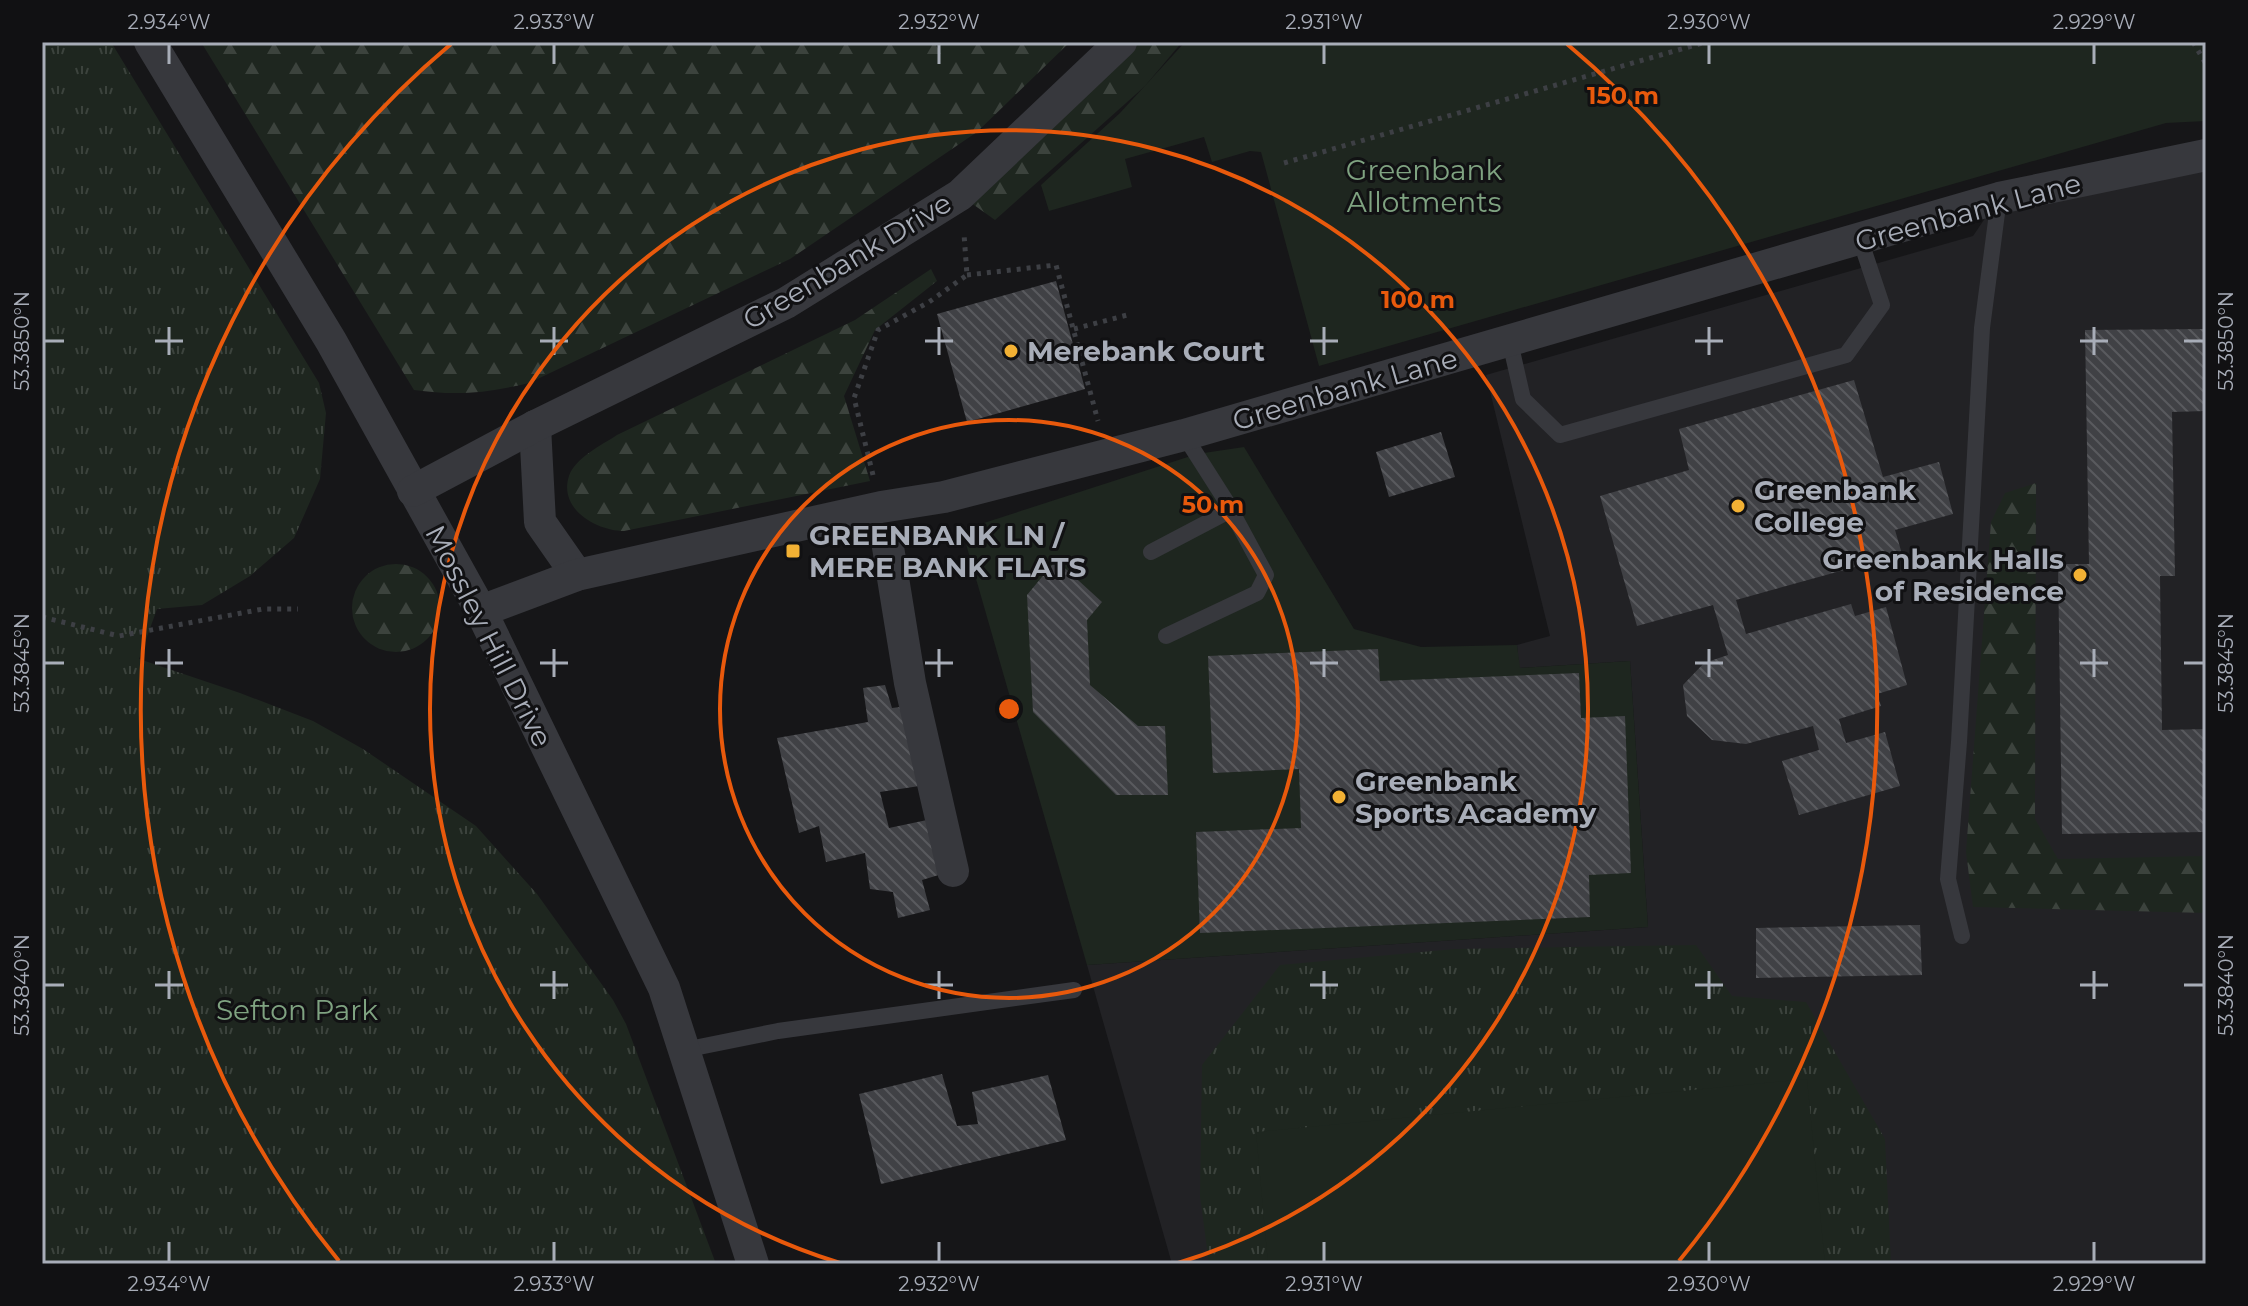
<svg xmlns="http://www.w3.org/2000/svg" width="2248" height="1306" viewBox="0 0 2248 1306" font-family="Montserrat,sans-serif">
	<defs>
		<pattern id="forest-firs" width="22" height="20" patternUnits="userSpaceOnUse" patternTransform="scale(2)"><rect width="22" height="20" fill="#1e261f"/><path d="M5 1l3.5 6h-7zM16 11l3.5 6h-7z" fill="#3c433d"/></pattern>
		<pattern id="park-tufts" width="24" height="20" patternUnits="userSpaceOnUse" patternTransform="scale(2)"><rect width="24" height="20" fill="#1e261f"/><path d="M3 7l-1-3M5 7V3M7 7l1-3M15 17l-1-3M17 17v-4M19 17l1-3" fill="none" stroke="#3c433d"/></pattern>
		<pattern id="building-back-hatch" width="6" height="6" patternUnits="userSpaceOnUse" patternTransform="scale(2)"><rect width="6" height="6" fill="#404145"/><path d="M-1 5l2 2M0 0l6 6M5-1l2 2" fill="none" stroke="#595a5e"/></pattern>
	</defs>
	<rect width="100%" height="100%" fill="#161618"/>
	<polygon fill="#222225" points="2206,155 2206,1264 1172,1264 1087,965 1648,927 1630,661 1519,668 1517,645 1550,636 1486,375 1973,236 1999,198"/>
	<g fill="url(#forest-firs)">
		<path d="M201,42h869l-93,90 -187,127 -261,124c-42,10 -72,13 -115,7z"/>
		<polygon points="1121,42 1182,42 1145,86 995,220 960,195"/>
		<path d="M931,269l6,12 -62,49 -31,66 26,85 -246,50c-26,0 -66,-21 -55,-55 6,-18 33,-31 48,-41l238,-115z"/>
		<polygon points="2036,483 2035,819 2058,859 2206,856 2206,913 1973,907 1966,852 1991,522 2005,493"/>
		<circle cx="396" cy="608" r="44"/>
	</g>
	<g fill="url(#park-tufts)">
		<polygon points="42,42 111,42 319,383 326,413 320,479 294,538 250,576 202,605 157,609 139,659 240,693 313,721 363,749 476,826 537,894 613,1000 626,1024 716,1264 42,1264"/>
		<polygon points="1696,945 1732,996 1806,1002 1885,1139 1891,1264 1209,1264 1200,1196 1202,1065 1280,965 1455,949"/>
	</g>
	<g fill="#1e261f">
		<polygon points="1185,42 2206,42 2206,121 2166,123 1319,366 1261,152 1250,151 1212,162 1204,137 1125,159 1132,187 1049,211 1041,185 1120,113"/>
		<polygon points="1244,447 1354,629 1421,647 1517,645 1520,668 1630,661 1648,927 1087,965 962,530 1197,454"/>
		<polygon points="1807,1079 1825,1264 1268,1264 1256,1132"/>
	</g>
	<g fill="url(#building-back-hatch)">
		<polygon points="1056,281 1085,389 967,422 937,314"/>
		<polygon points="2206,329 2206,411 2172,412 2175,576 2160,576 2162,730 2206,729 2206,832 2062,834 2058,564 2089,564 2085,330"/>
		<polygon points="1854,380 1883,477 1939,462 1953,514 1895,530 1902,554 1736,600 1746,634 1851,604 1855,616 1886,607 1907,685 1877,694 1881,706 1839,719 1846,743 1885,732 1900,786 1799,815 1782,761 1819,750 1813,726 1746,744 1712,740 1687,716 1683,685 1704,663 1728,655 1713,605 1637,626 1600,496 1689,470 1679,429"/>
		<polygon points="1441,432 1455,477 1389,497 1376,452"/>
		<polygon points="1056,560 1102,602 1087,620 1090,685 1138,726 1165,726 1168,795 1116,795 1033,712 1027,595"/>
		<polygon points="1378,649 1380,681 1579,673 1581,718 1625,716 1631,873 1589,875 1590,917 1200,933 1196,832 1301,828 1299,769 1213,773 1208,656"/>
		<polygon points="885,685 892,708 908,706 926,785 880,792 889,828 927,820 942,874 922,880 930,910 898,918 893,892 870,889 865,853 826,862 819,826 799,833 777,738 868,722 863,688"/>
		<polygon points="1920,925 1922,975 1756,978 1756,928"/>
		<polygon points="942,1074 957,1126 978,1124 972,1092 1048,1075 1066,1140 881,1184 859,1094"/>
	</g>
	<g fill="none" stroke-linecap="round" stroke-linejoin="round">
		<g stroke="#3d3f44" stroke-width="5" stroke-dasharray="4 6" stroke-linecap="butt">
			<polyline points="2193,42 2206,64"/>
			<polyline points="1284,163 1706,42"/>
			<polyline points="967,275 1056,265 1098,421"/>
			<polyline points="1074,329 1131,314"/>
			<polyline points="873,475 854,398 878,330 929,302 967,275 964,234"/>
			<polyline points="42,617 119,636 263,609 298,609"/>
		</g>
		<g stroke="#37383d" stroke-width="16">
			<polyline points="1510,342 1523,399 1560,435 1846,355 1882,305 1860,239"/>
			<polyline points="1151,552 1231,510"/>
			<polyline points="1166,636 1257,593 1266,575 1226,501 1184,435"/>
			<polyline points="1962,936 1948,879 1959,742 1982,328 1999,198"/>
			<polyline points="684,1050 778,1031 1074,990"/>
		</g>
		<g stroke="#37383d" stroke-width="32">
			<polyline points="150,42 331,341 481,611 664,988 753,1264"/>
			<polyline points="535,426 540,522 577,575"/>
			<polyline points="413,491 535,426 786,303 960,195 1121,42"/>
			<polyline points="887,541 910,683 953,871"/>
			<polyline points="481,611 577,575 881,507 944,497 1184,435 1999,198 2206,155"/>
		</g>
	</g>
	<path fill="none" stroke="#a8adb8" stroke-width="3" d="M169,44v20M554,44v20M939,44v20M1324,44v20M1709,44v20M2094,44v20M169,327v28M554,327v28M939,327v28M1324,327v28M1709,327v28M2094,327v28M44,341h20M155,341h28M540,341h28M925,341h28M1310,341h28M1695,341h28M2080,341h28M2184,341h20M169,649v28M554,649v28M939,649v28M1324,649v28M1709,649v28M2094,649v28M44,663h20M155,663h28M540,663h28M925,663h28M1310,663h28M1695,663h28M2080,663h28M2184,663h20M169,971v28M554,971v28M939,971v28M1324,971v28M1709,971v28M2094,971v28M44,985h20M155,985h28M540,985h28M925,985h28M1310,985h28M1695,985h28M2080,985h28M2184,985h20M169,1242v20M554,1242v20M939,1242v20M1324,1242v20M1709,1242v20M2094,1242v20"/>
	<g fill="none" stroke="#e8590c" stroke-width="4">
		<circle cx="1009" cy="709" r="289"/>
		<path d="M840 1263A579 579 0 1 1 1178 1263"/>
		<path d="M339 1261A868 868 0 0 1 451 44M1567 44A868 868 0 0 1 1679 1261"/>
	</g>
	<g fill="#f2b134" stroke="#111113" stroke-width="3">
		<circle cx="1011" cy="351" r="8"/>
		<circle cx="1738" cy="506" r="8"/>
		<rect x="785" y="543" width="16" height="16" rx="4"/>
		<circle cx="2080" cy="575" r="8"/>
		<circle cx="1339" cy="797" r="8"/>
	</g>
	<g text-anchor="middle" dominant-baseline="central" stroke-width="6" stroke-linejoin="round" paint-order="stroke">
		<g font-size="28" fill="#7fa381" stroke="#111113">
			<text x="1424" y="170">Greenbank<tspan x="1424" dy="32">Allotments</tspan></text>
			<text x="297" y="1010">Sefton Park</text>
		</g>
		<g font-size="28" fill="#a8adb8" stroke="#111113">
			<text transform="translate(1968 212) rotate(-15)">Greenbank Lane</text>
			<text transform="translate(847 261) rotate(-31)">Greenbank Drive</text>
			<text transform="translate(1345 389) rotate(-16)">Greenbank Lane</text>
			<text transform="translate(489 636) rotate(63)">Mossley Hill Drive</text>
		</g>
		<g font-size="28" font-weight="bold" fill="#a8adb8" stroke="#111113" text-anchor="start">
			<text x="1027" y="351">Merebank Court</text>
			<text x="1754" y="490">Greenbank<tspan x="1754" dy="32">College</tspan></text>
			<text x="809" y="535">GREENBANK LN /<tspan x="809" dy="32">MERE BANK FLATS</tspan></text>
			<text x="2064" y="559" text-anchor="end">Greenbank Halls<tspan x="2064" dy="32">of Residence</tspan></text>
			<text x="1355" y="781">Greenbank<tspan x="1355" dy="32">Sports Academy</tspan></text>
		</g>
	</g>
	<circle cx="1009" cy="709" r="12" fill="#e8590c" stroke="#111113" stroke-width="4"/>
	<g font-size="24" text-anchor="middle" font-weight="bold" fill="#e8590c" stroke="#111113" stroke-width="6" stroke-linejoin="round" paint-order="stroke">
		<text x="1623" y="104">150 m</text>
		<text x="1418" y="308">100 m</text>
		<text x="1213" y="513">50 m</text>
	</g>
	<rect width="2248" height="1306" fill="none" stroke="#111113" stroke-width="88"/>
	<rect x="44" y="44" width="2160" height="1218" fill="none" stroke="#a8adb8" stroke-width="3"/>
	<g font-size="20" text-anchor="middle" fill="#a8adb8">
		<text x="169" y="29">2.934°W</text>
		<text x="554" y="29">2.933°W</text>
		<text x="939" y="29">2.932°W</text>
		<text x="1324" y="29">2.931°W</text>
		<text x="1709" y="29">2.930°W</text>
		<text x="2094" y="29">2.929°W</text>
		<text transform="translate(22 341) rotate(-90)" y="7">53.3850°N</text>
		<text transform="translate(2226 341) rotate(-90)" y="7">53.3850°N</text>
		<text transform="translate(22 663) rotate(-90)" y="7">53.3845°N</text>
		<text transform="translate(2226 663) rotate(-90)" y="7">53.3845°N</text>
		<text transform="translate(22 985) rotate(-90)" y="7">53.3840°N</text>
		<text transform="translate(2226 985) rotate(-90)" y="7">53.3840°N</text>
		<text x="169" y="1291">2.934°W</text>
		<text x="554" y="1291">2.933°W</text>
		<text x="939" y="1291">2.932°W</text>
		<text x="1324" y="1291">2.931°W</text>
		<text x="1709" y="1291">2.930°W</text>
		<text x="2094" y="1291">2.929°W</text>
	</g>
</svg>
